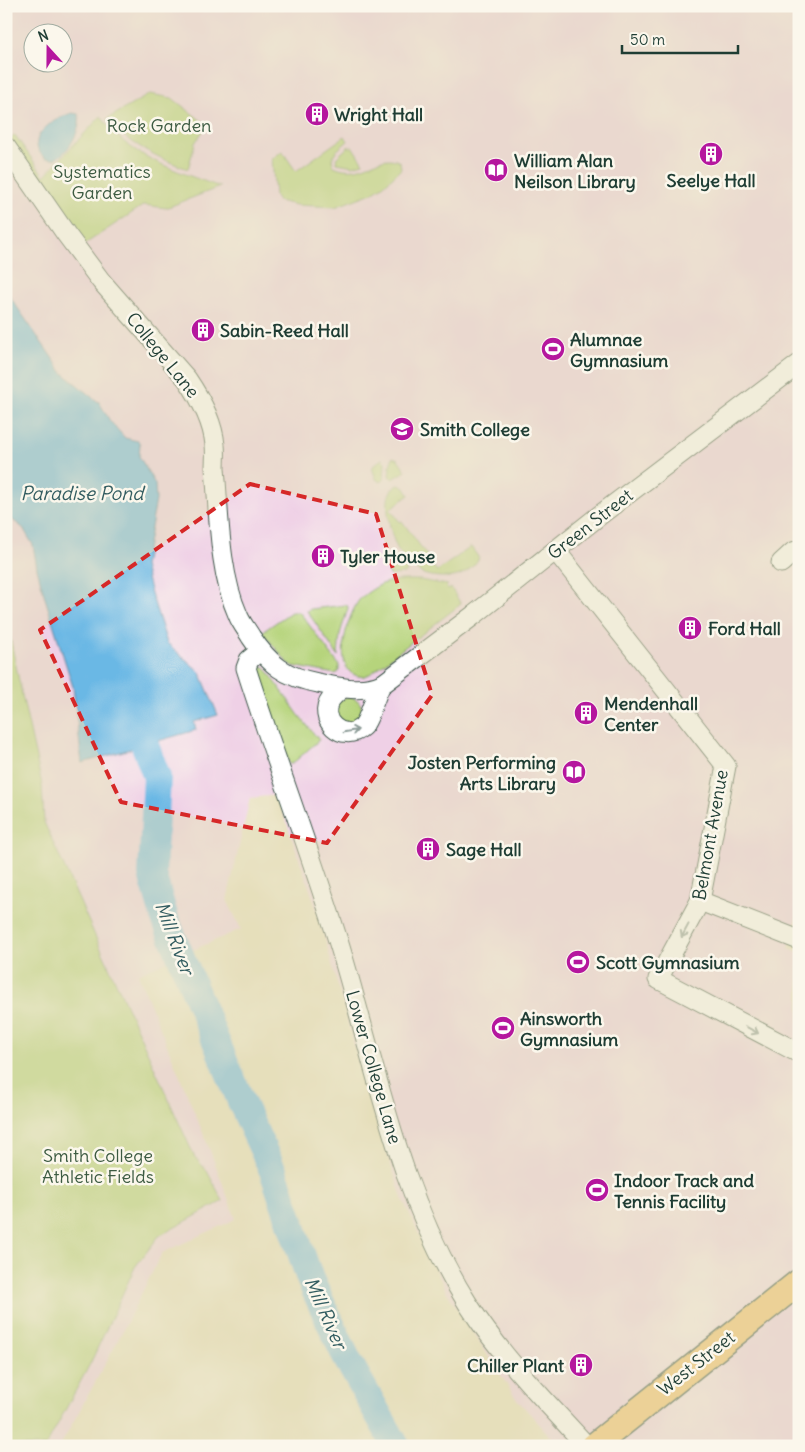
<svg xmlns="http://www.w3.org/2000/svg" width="805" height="1452" viewBox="0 0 805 1452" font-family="Delius,sans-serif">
	<rect width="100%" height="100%" fill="#fbf7ec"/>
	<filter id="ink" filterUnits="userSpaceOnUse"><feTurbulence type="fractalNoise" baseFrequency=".02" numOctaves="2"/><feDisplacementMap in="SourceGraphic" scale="10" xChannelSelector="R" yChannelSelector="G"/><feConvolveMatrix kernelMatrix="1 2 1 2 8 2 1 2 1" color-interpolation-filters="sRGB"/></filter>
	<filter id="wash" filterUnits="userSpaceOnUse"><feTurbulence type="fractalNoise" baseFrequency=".0096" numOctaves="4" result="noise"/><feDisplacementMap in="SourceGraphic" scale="20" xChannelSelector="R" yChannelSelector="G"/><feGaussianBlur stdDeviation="1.12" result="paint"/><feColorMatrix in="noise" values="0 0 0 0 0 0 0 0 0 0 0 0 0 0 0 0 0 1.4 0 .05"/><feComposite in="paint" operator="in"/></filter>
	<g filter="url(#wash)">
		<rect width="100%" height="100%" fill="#e6dfbb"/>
		<path fill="#efd0e6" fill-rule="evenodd" d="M6,6h793v902l-10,40 10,4v494h-169l-3,-2 -3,2h-65l-44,-49 -69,-106 -44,-93 -34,-103 -51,-185 -40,-115 -27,3 -23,102 14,29 -103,45 73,179 25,66 -74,34 -48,95 -54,98h-54zM32,32h30v30h-30z"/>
		<g fill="#b6d47b" stroke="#6a8858">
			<path d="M150,94l22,4 35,27 -12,18 -7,26c-26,-9 -65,-28 -81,-50z"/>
			<path d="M101,116c24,40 77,55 119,71l-54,21 -22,-3 -59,39 -75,-105 5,-4 29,41z"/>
			<path d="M345,136l3,5c-8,7 -20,14 -14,25 29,13 45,-16 66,-4l1,7 -18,17 -11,7 -37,14 -39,-2 -18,-4 -3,-5 -3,-37 10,-8 14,20z"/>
			<polygon points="349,146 350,148 352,146 363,163 353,166 337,163 336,158"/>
			<polygon points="393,457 398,459 406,471 393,479 389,476 390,465"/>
			<polygon points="382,459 385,462 384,480 380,482 376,479 372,468 375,464"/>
			<path d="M399,485l6,3 4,7 -19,14 10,13 2,-1 27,37 -1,2 9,11 34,-24 8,11c-7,12 -20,21 -35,19 -8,0 -20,-1 -26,-6 -8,-6 -16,-15 -21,-23 -7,-14 -18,-59 2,-63z"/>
			<polygon points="397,558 406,569 407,572 404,574 390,575 389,572 393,560"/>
			<path d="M420,580l28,5 -2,2 2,3 3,-2 10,16 -88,68c-6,4 -11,6 -18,3 -23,-8 -7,-62 5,-76 6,-6 14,-11 22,-15 12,-5 26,-4 38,-4z"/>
			<polygon points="345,605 347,605 348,608 340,634 338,656 307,611 311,609"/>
			<polygon points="291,612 298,612 301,614 339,665 339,672 335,674 293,666 287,662 262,632"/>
			<polygon points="6,617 22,695 42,785 44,822 194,1156 207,1171 223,1201 159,1236 135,1267 91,1362 46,1446 6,1446"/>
			<polygon points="259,666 265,667 298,714 319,740 292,764 289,764 257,671"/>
			<circle cx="349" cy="710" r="13"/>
		</g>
		<g fill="#6bb8e5" stroke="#457a8c">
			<path d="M72,113l6,1c6,12 -11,43 -25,45 -2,0 -6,-1 -8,-1 -23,-20 8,-39 27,-45z"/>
			<polygon points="6,291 62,372 94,399 99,402 110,421 125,438 138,441 140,444 139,456 155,484 156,500 144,566 150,590 167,643 200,672 218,715 194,722 196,730 82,763 73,687 45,598 37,568 33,545 23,528 6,515"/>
		</g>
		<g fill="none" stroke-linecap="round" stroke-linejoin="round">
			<polyline stroke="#6bb8e5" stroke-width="28" points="132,711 157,777 152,874 165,919 243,1106 273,1171 310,1279 347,1359 396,1446"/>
		</g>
	</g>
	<g filter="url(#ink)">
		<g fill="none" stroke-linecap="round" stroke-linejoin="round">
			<g stroke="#3d5548" stroke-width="21">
				<g id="minor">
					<path d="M6,147l60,87 35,47 86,98c13,19 26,43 28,66 1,8 0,16 0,23 4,45 4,105 23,147 3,8 9,15 13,22 19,28 34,40 67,46 22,5 45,10 66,0l90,-68 126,-100 199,-151"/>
					<polyline points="556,551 726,766 700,901 658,979 799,1053"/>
					<polyline points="781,563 793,552 799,550"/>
					<path d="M260,651l-11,9 -3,8c30,94 65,185 94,279 37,122 58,247 128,357 33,52 77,97 119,142"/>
					<path d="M342,688c-3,3 -8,7 -11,11 -15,20 12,45 31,28 7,-6 13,-32 19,-42"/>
					<polyline points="700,901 799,940"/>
				</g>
			</g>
			<g stroke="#3d5548" stroke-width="28">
				<polyline id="major" points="594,1446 799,1282"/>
			</g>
			<use href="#minor" stroke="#fff" stroke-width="19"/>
			<use href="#major" stroke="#f3c26a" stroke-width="25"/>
		</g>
		<defs><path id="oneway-shaft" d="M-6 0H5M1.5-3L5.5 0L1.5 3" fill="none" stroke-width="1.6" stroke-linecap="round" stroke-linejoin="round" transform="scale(1.25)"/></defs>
		<g stroke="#8f9e9a">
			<use href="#oneway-shaft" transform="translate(351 731) rotate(-10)"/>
			<use href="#oneway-shaft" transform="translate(685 931) rotate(118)"/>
			<use href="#oneway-shaft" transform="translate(752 1030) rotate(28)"/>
		</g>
	</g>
	<path d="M0 0H805V1452H0ZM250,484l126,30 56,181 -105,148 -206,-41 -81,-172z" fill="#e6dfbb" fill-opacity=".55" fill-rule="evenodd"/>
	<path fill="none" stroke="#d62828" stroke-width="4" stroke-dasharray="10 6" stroke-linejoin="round" d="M250,484l126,30 56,181 -105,148 -206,-41 -81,-172z"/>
	<defs>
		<g id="building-disc" transform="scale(1.25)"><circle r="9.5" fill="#b5179e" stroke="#fbf7ec"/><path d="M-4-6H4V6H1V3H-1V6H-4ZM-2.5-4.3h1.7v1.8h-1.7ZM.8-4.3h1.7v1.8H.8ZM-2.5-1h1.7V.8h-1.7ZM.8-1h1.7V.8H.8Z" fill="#fff"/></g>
		<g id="library-disc" transform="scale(1.25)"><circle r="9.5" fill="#b5179e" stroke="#fbf7ec"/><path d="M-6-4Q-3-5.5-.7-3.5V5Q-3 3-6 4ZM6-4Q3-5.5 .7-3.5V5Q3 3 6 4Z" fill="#fff"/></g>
		<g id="stadium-disc" transform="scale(1.25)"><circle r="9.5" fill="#b5179e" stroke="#fbf7ec"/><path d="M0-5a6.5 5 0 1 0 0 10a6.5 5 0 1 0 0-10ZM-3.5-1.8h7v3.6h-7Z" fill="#fff"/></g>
		<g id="university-disc" transform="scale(1.25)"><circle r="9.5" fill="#b5179e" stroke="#fbf7ec"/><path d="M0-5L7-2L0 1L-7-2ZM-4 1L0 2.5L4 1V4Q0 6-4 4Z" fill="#fff"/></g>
	</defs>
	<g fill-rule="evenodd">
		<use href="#building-disc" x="317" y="114"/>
		<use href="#building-disc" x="711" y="154"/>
		<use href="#library-disc" x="496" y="170"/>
		<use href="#building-disc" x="203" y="330"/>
		<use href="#stadium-disc" x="553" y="349"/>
		<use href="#university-disc" x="402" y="429"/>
		<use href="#building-disc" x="323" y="556"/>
		<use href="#building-disc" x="690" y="628"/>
		<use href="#building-disc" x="586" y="713"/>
		<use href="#library-disc" x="574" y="772"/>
		<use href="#building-disc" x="428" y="849"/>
		<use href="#stadium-disc" x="578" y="962"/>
		<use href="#stadium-disc" x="503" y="1028"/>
		<use href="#stadium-disc" x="597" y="1190"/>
		<use href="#building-disc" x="581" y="1365"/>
	</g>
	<g text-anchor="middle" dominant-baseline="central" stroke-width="5" stroke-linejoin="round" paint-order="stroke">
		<g font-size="18" font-weight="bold" fill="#1f3d34" stroke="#fbf7ec" text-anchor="start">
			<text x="334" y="114">Wright Hall</text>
			<text x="514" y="160">William Alan<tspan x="514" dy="21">Neilson Library</tspan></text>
			<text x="711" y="180" text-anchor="middle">Seelye Hall</text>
			<text x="220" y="330">Sabin-Reed Hall</text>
			<text x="570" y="339">Alumnae<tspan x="570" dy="21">Gymnasium</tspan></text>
			<text x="420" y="429">Smith College</text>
			<text x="340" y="556">Tyler House</text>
			<text x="708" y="628">Ford Hall</text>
			<text x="604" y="703">Mendenhall<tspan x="604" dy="21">Center</tspan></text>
			<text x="556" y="762" text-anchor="end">Josten Performing<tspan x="556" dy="21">Arts Library</tspan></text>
			<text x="446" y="849">Sage Hall</text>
			<text x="596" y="962">Scott Gymnasium</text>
			<text x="520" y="1018">Ainsworth<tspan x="520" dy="21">Gymnasium</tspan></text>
			<text x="614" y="1180">Indoor Track and<tspan x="614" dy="21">Tennis Facility</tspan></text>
			<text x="564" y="1365" text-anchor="end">Chiller Plant</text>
		</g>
		<g font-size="18" fill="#3d5b42" stroke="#fbf7ec">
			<text x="159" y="125">Rock Garden</text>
			<text x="102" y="171">Systematics<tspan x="102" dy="21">Garden</tspan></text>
			<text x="98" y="1155">Smith College<tspan x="98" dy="21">Athletic Fields</tspan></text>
		</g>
		<g font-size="18" fill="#1f3d34" stroke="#fbf7ec">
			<text transform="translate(163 355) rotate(51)">College Lane</text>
			<text transform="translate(590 524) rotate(-38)">Green Street</text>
			<text transform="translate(710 835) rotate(-80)">Belmont Avenue</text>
			<text transform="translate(374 1067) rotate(74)">Lower College Lane</text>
			<text transform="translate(696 1363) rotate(-38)">West Street</text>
		</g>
		<g font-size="19" font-style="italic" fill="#325c60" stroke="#fbf7ec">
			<text x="82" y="493">Paradise Pond</text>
			<text transform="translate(175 938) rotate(69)">Mill River</text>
			<text transform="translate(326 1313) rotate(66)">Mill River</text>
		</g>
	</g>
	<rect width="805" height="1452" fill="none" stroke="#fbf7ec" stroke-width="25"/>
	<g transform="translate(48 48) rotate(339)"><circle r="24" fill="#fbf7ec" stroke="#a3ada2"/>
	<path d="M0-4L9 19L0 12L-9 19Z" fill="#b5179e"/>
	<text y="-8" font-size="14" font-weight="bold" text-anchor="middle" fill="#1f3d34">N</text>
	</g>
	<path d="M622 45v8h116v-8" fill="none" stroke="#1f3d34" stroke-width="2.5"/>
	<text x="630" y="45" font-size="15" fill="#1f3d34" stroke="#fbf7ec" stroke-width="4" paint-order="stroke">50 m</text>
</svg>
